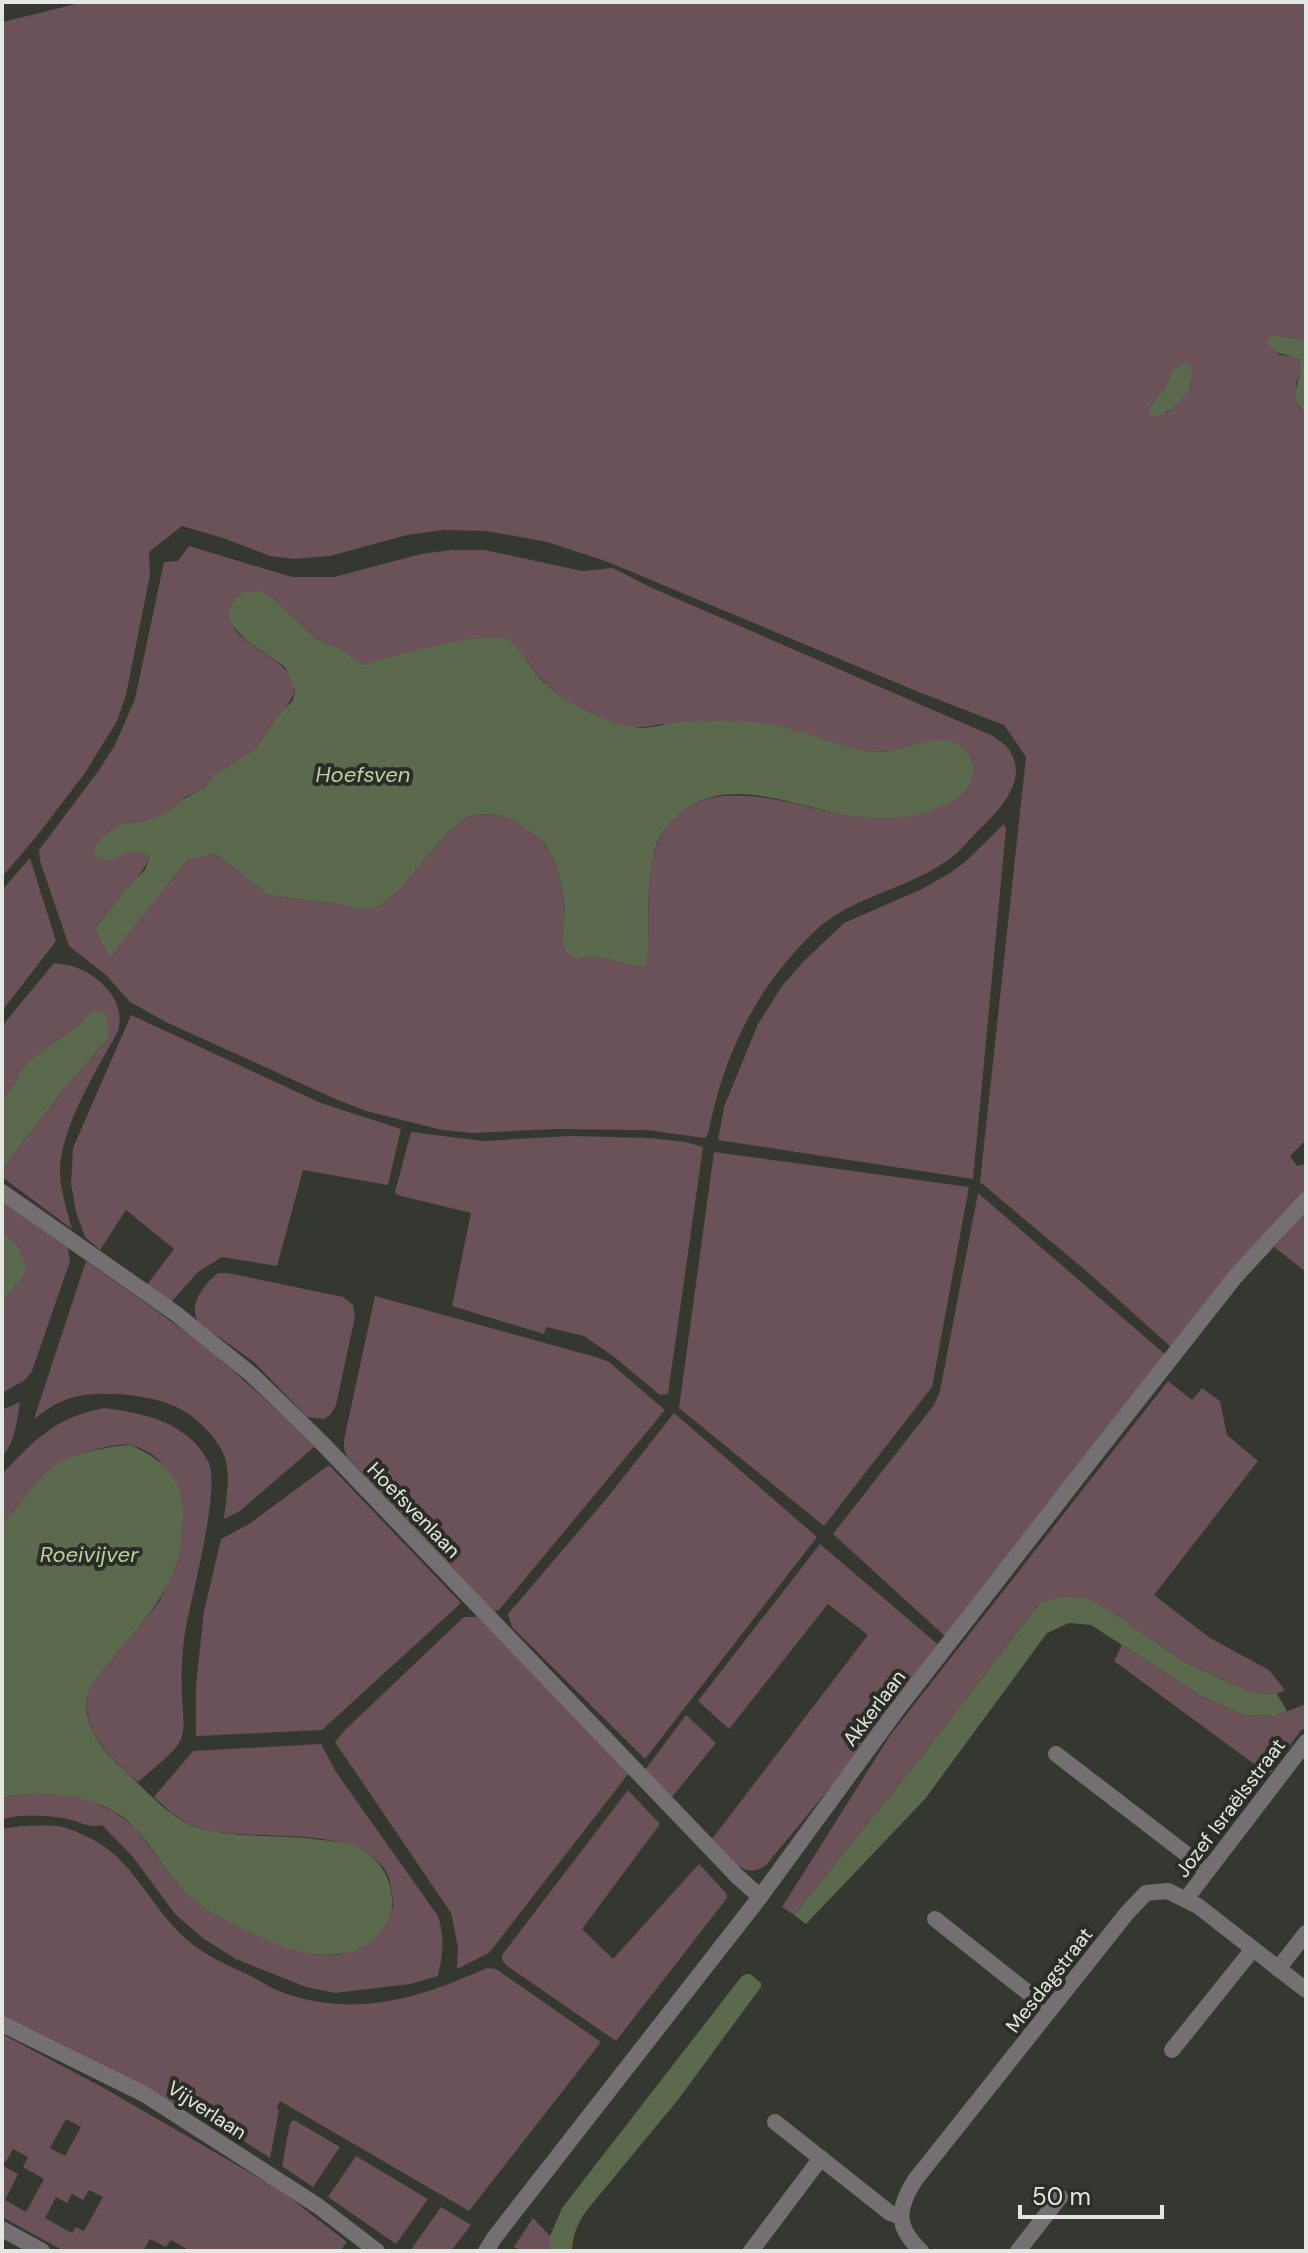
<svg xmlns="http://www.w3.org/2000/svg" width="1308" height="2253" viewBox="0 0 1308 2253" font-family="'DM Sans',sans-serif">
	<rect width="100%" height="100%" fill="#343831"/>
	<g fill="#6b5158" fill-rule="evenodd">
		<path d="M84,2h1222v338l-34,-5 7,20 15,1 6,4 2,8 -6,16 3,24 7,6v726l-16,16 7,10 9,-2v34l-134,150 -81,-73 -111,-93 46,-425 -22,-32 -83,-32 -313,-131 -61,-20 -60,-11 -44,-1 -36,5 -77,21 -36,3 -24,-3 -44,-17 -44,-13 -33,26 1,23 -24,120 -9,26 -32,52 -49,64 -34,40v-855zM1185,363l6,23 -24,27 -18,-6 16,-19 8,-19z"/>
		<path d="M189,546l103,31h42l87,-23 30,-4h34l97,21 31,-3 37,19 343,149c4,4 11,7 14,11 26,32 -11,67 -33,88 -8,8 -16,19 -26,25 -41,30 -97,36 -134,72 -59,57 -90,122 -106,202l-3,4 -58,-8 -90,-1 -84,4 -31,-3 -76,-19 -33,-13 -165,-75 -38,-21 -24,-27 -37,-29 -29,-85 -1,-11 60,-80 16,-25 20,-46 29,-137 14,-1zM231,605l66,17 18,16 30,13 17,14 134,-27c22,3 27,20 40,35 20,23 54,45 83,53 15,3 30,1 43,-2l217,28 17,-1 -66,61c-55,-13 -143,-41 -172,30 -12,28 -9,80 -10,111l-3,14c-28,-1 -36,-14 -67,-8l-16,-17 3,-39 -8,-37 -13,-24 -25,-18 -19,-9 -18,-1 -15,3 -17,13 -49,58 -21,18 -18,4 -20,-5 -73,-10 -53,-41 -29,6 -51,63 -41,5c16,-21 47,-50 55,-72l-20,-5 -9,-27c15,-2 34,-2 48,-11 5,-3 8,-9 12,-13 7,-5 15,-7 22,-12 5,-4 8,-9 13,-13 12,-10 30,-16 41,-27 5,-5 37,-51 37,-55 4,-40 -76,-47 -63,-88z"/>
		<polygon points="1004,824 1006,829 973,1179 718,1140 724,1107 758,1024 782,986 803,962 844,923 922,889 950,873 965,862"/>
		<polygon points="30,858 56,941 2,1011 2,890"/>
		<path d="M54,963c8,1 18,2 26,6 24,11 46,34 38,62 -21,39 -59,98 -58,143 1,18 7,37 12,55l-70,-52 4,-13 63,-81 38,-43 -17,-27 -12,13 -47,33 -11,12 -3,12 -15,16v-73z"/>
		<polygon points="131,1015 321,1103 401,1129 388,1185 303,1170 277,1266 222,1257 198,1272 171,1302 146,1286 174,1249 126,1210 100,1250 85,1237 76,1212 71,1184 73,1148"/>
		<polygon points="411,1132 483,1141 570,1136 649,1138 686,1142 703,1147 668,1394 660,1395 613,1356 584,1336 546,1327 544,1334 452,1306 471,1213 397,1195 395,1192"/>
		<polygon points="714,1152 969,1187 932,1387 824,1526 679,1408"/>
		<polygon points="978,1193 1167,1356 947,1638 833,1534 934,1405 940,1391"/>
		<polygon points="2,1200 68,1248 70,1261 32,1371 25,1380 2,1393 2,1301 23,1277 17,1248 2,1232"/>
		<polygon points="1306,1210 1306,1272 1274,1247"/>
		<path d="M86,1261c41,29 84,58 124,90 36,30 71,63 104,96l-74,64 -16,8c2,-20 7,-42 1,-61 -7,-21 -31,-44 -51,-52 -27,-12 -75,-16 -103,-8 -14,4 -27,13 -37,21z"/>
		<path d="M218,1273h10l115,24 10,8 2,12 -19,88 -5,9 -7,5 -17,-2 -53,-55 -56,-40c-10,-17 6,-38 20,-49z"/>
		<polygon points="375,1296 599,1358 609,1362 665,1410 499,1610 494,1611 347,1457 344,1449 344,1440"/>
		<polygon points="1168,1381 1192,1400 1202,1388 1220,1401 1227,1435 1258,1461 1154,1595 1210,1638 1269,1670 1285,1690 1277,1694 1253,1693 1184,1662 1115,1614 1040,1603 922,1756 794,1915 782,1907 891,1734"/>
		<path d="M20,1402c-3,19 -5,40 -18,55v-47z"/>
		<path d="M104,1408c40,5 83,14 104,53 13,22 -14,128 -20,156 -6,26 -7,53 -6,79 0,14 4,30 -1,43 -4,12 -32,33 -43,43 -23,-21 -52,-44 -51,-78 0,-21 18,-37 30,-51 14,-18 30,-34 43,-53 5,-8 8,-19 11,-28 15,-42 20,-70 -9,-108 -6,-9 -20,-16 -31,-19 -17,-3 -67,12 -80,24 -18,16 -29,41 -49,54v-49c34,-35 52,-56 102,-66z"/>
		<polygon points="674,1413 817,1537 645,1759 512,1627 508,1614 607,1498"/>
		<polygon points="329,1465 461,1603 322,1730 196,1736 196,1685 204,1611 221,1539 249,1524"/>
		<path d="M820,1544l121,103 -107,136 -68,82c-22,18 -41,-12 -54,-26l156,-204 -40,-31 -99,125 -31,-28z"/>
		<polygon points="464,1617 478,1617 629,1773 489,1953 457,1969 458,1947 451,1913 335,1742 346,1729"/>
		<polygon points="1122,1645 1203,1697 1244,1715 1275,1716 1306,1704 1306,1728 1301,1730 1269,1775 1114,1661"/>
		<polygon points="686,1715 716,1743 672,1797 645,1770"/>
		<path d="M321,1744l15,28 102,144c7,21 5,38 0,60l-28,8 -75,9 -29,-6 -70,-28 -32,-20 -29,-25 -42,-57 -31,-32c-13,4 -26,-5 -39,-7 -21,-3 -41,-4 -61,1v-21l34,-6 25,2 26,5 26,12 22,16 41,56 140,72h21l24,-7 32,-40c-1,-14 -1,-29 -10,-41 -34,-46 -139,-22 -189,-41 -16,-6 -28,-18 -40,-29l39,-46z"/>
		<polygon points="628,1790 660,1824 582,1929 613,1959 699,1864 726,1893 727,1898 616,2041 506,1965 502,1960 502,1955"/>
		<path d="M21,1826c12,0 24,-1 36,0 10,1 20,6 29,10 47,21 63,70 100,103 18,16 41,26 63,36 13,7 25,15 38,19 72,24 134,3 200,-26l9,1 105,73 -132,169 -189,-110 -3,6 2,4 -9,47 -60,-39 -57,-26 -151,-77v-187z"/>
		<path d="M2,2034l100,53 178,103 67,52 -7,9h-150l-19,-11 -5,7 -16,-8 -7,12h-79l-62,-34 1,-51 15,8 -13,26 21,12 18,-33 -21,-12 5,-10 -15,-8 -8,14 -3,-2zM66,2119l15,8 -16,29 -15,-8zM89,2190l14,7 -19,34 -8,-4 -4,6 -27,-15 11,-21 11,6 5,-9 11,6z"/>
		<polygon points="294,2120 340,2147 313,2187 282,2166 290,2123"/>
		<polygon points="356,2156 428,2199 396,2244 328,2197"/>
		<polygon points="441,2207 471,2225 451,2251 410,2251"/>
		<polygon points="533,2218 550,2236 550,2251 521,2251 514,2247"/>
	</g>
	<g fill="#5b694d">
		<path d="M1272,335l34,5v74c-22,-19 -1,-34 -6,-54 -14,-10 -23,0 -33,-20z"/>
		<path d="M1185,363l6,4c6,23 -16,43 -36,51l-6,-5v-6l16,-19 8,-19z"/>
		<path d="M257,590l12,5 46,43 30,13 17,14c27,-8 119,-34 143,-26 13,5 20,20 28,31 21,28 75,57 110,58 9,0 20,-4 30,-5 32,-3 64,-4 96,1 37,6 74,27 112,28 21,0 52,-17 72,-10 12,4 17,16 22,27 -8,24 -13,27 -35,38 -23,11 -53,13 -78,10 -58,-5 -132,-47 -183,-3 -9,8 -18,18 -22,29 -11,34 -8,75 -9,110l-2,14c-28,-1 -37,-14 -68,-8l-10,-6 -6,-11 3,-39 -8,-37 -13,-24 -25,-18 -19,-9 -18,-1 -15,3 -17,13 -49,58 -21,18 -18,4 -20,-5 -73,-10 -53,-41 -29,6 -77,97 -15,-29 36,-44 14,-14 5,-14 -20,-5 -21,10 -14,-4 -1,-8 11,-14 16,-11 25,-3 22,-8 12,-12 24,-13 11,-13 41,-26 22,-33 15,-16 2,-10 -10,-23 -39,-27 -14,-15 -4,-11 3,-9 11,-12z"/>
		<polygon points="104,1010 110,1032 107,1040 69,1083 6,1164 2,1172 2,1099 16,1083 20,1071 31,1059 78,1026 90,1013"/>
		<polygon points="2,1232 18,1248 26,1266 23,1277 2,1301"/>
		<path d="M130,1445c30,12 52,32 53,66 1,70 -29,97 -71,148 -10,12 -22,24 -25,40 -4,27 16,52 34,68 21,19 48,51 75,60 41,12 85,7 126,13 10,1 21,2 30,5 26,9 42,34 40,61 0,10 -6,19 -12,27 -17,24 -57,25 -83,18 -26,-7 -82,-34 -103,-51 -24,-19 -37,-47 -57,-70 -29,-35 -93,-43 -135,-32v-275c14,-10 22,-25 33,-38 5,-6 11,-13 17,-18 17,-13 57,-21 78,-22z"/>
		<polygon points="1061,1597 1087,1598 1115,1614 1184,1662 1253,1693 1277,1694 1287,1711 1275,1716 1244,1715 1203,1697 1091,1625 1069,1623 1047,1633 925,1799 806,1924 794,1915 922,1756 1040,1603"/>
		<path d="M746,1974h4l11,9v4l-84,114 -90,109c-10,14 -14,24 -15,41h-22v-15l12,-28 180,-232z"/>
	</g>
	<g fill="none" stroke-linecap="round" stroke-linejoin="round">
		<g stroke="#747071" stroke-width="16">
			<polyline points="2,1192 175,1313 251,1374 323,1444 736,1875 760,1897"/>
			<polyline points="1056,1754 1207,1870"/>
			<polyline points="1186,1899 1306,1742"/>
			<polyline points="935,1919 1050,2010"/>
			<polyline points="1278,1969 1306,1933"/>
			<polyline points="2,2024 144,2094 318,2206 377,2251"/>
			<polyline points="1172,2050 1253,1949"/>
			<polyline points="775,2122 890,2213 900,2216"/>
			<polyline points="2,2229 42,2251"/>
			<polyline points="486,2251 494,2238 760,1897 899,1707 1098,1451 1235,1277 1306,1200"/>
			<polyline points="751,2251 821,2158"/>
			<path d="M921,2251c-26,-25 -24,-42 -6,-71l212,-267 19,-20 22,-2 30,15 108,84"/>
			<polyline points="1018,2251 1060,2197"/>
		</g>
	</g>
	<g text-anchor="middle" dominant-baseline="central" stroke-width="8" stroke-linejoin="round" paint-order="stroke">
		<g font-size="20" fill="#e4e6e2" stroke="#2a2e27">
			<text transform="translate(414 1510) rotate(46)">Hoefsvenlaan</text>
			<text transform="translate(874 1708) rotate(-53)">Akkerlaan</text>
			<text transform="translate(1230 1808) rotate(-53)">Jozef Israëlsstraat</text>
			<text transform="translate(1049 1980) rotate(-52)">Mesdagstraat</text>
			<text transform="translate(207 2110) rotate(33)">Vijverlaan</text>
		</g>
		<g font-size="22" font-style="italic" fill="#b8d39f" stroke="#2a2e27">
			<text x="363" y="774">Hoefsven</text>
			<text x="89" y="1554">Roeivijver</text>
		</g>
	</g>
	<rect width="1308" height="2253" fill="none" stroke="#e4e6e2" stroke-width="8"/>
	<path d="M1020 2205v12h142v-12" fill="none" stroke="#e4e6e2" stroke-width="4"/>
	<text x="1032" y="2205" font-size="24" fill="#e4e6e2" stroke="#2a2e27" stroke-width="6" paint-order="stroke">50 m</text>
</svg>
